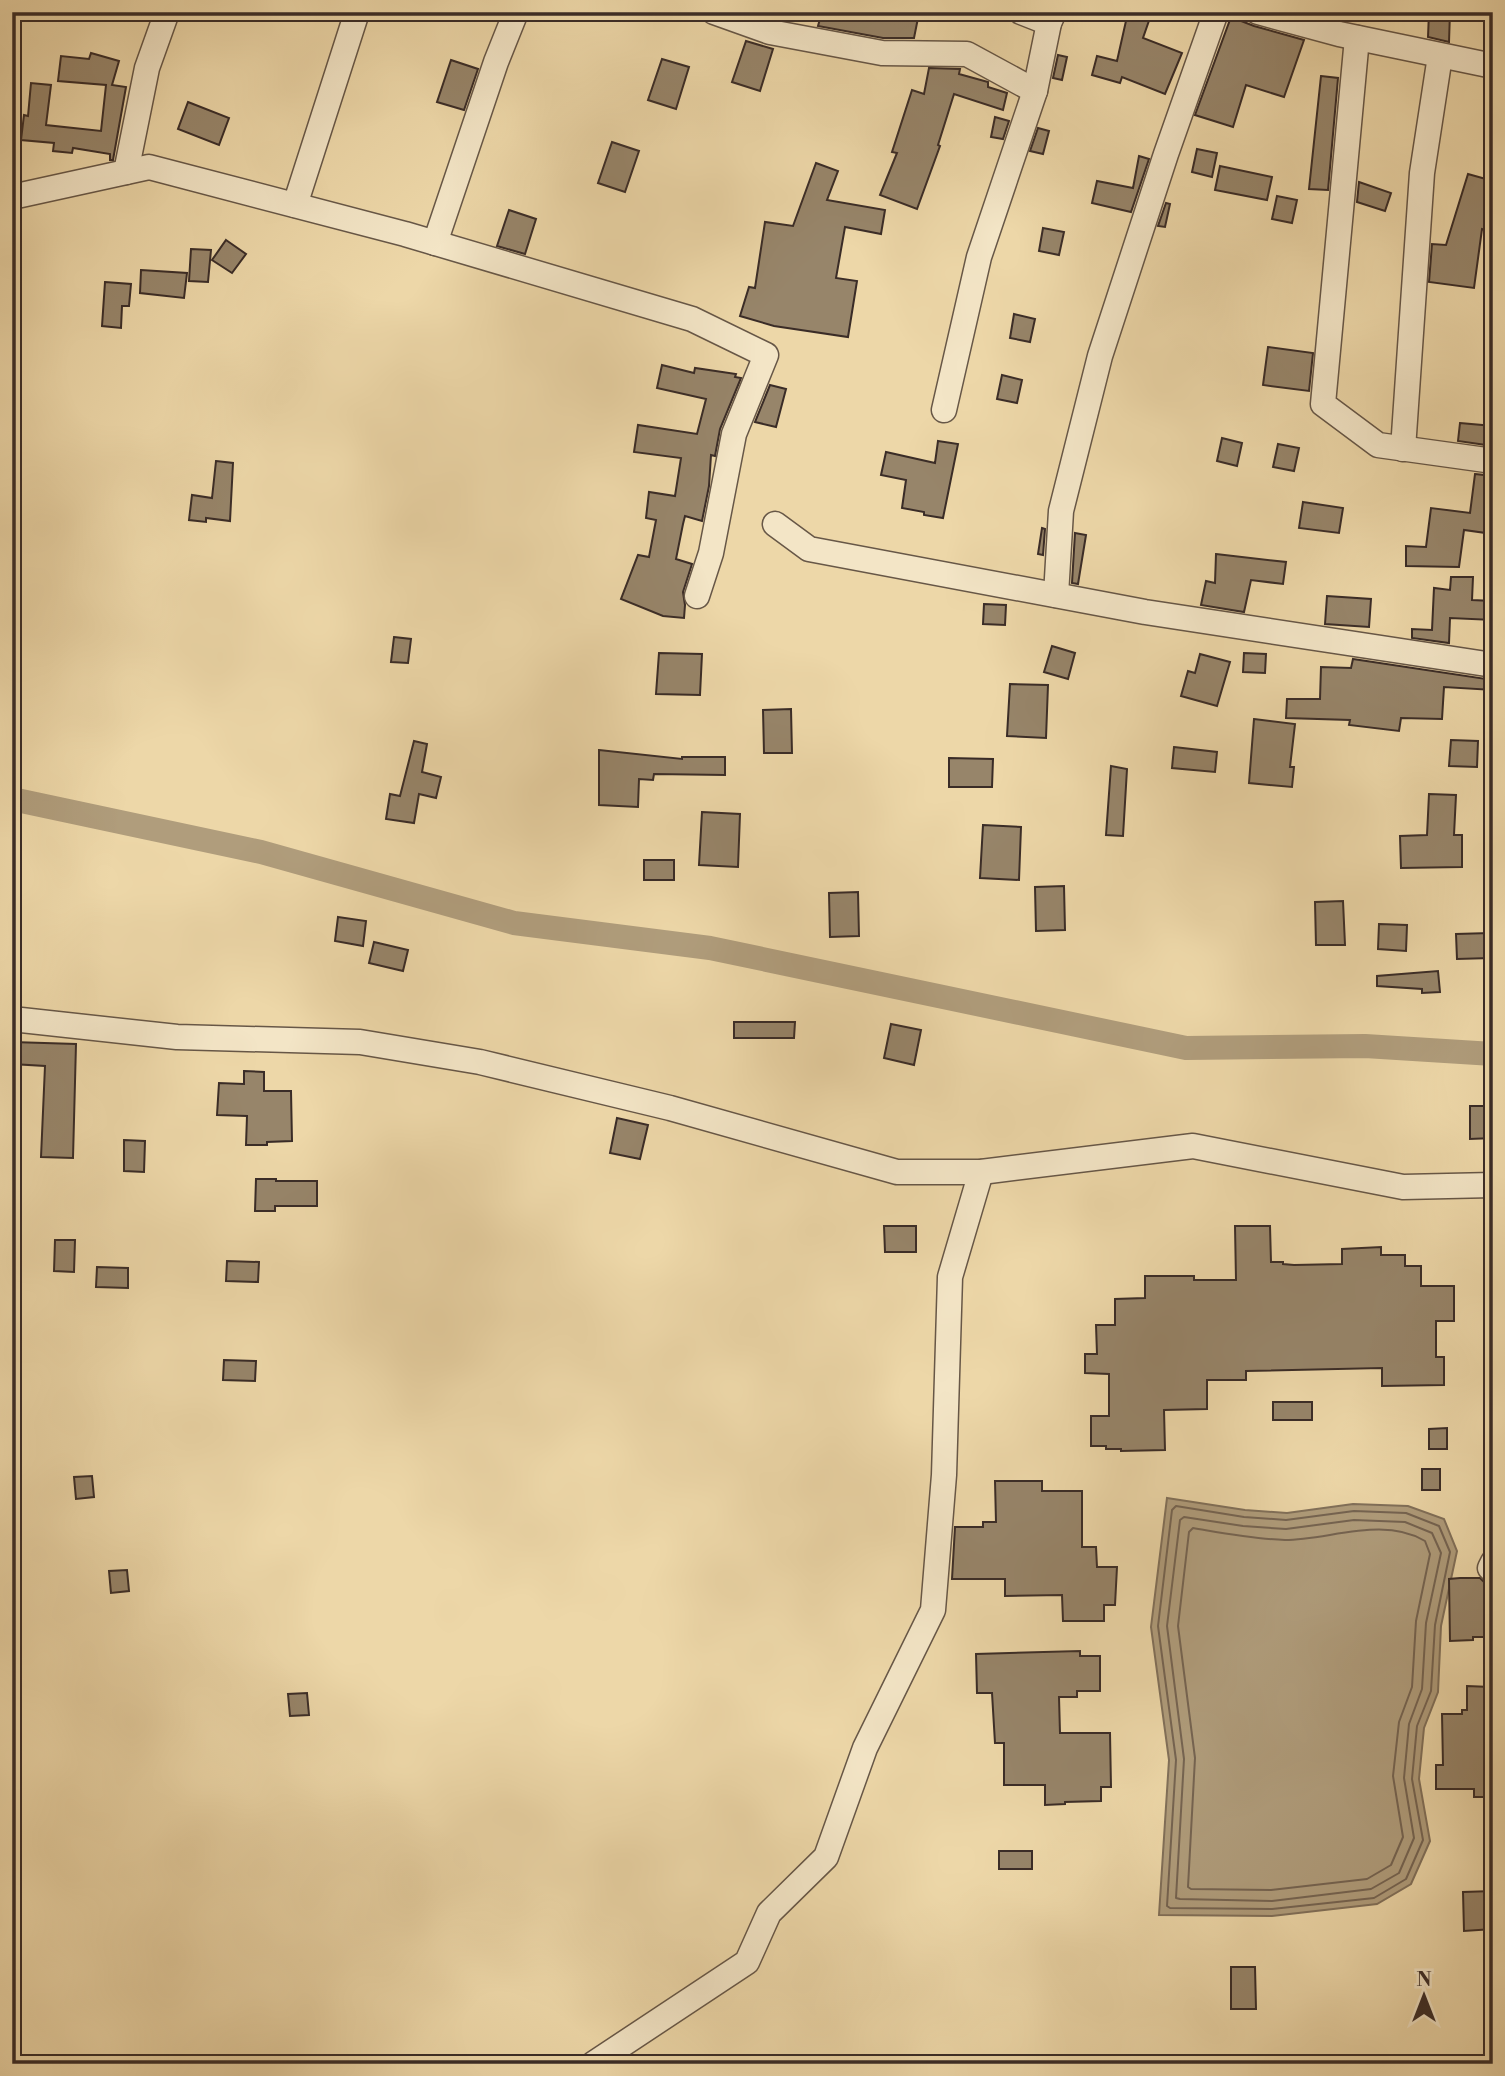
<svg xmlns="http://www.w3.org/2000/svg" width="1505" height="2076" viewBox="0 0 1505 2076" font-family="'Libre Bodoni',serif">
	<rect width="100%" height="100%" fill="#edd7a8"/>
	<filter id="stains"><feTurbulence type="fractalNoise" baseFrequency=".00286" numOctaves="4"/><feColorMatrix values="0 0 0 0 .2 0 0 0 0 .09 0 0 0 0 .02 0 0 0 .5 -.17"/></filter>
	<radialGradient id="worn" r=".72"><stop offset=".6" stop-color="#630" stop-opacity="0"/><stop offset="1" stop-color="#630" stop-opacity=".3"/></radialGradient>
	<polygon fill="#b09d7c" stroke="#81705a" stroke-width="2" points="1167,1498 1245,1510 1287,1513 1353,1504 1408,1506 1444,1519 1457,1551 1441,1626 1438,1692 1424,1728 1419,1779 1430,1841 1411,1884 1377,1904 1272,1916 1159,1915 1169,1760 1151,1627"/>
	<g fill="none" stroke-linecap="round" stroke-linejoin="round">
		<g stroke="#756452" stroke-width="2">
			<polygon points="1176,1506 1244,1517 1286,1520 1354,1511 1406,1513 1439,1526 1450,1552 1435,1625 1431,1691 1417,1726 1412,1779 1423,1840 1406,1879 1374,1898 1272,1909 1170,1908 1167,1906 1176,1760 1158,1626 1172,1510"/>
			<polygon points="1184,1517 1243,1526 1286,1529 1354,1520 1405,1522 1432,1533 1441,1553 1426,1623 1422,1689 1409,1724 1404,1778 1414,1838 1399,1873 1371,1889 1272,1901 1180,1899 1176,1898 1184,1759 1167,1626 1180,1520"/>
			<path d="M1193,1528c30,5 61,11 92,12 44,0 98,-24 140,1l5,13 -14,67 -4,66 -13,35 -6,54 10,61 -12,28 -24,14 -96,11 -80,-1 -3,-2 7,-129 -17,-132 11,-94z"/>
		</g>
		<polyline stroke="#b09d7c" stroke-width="24" points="12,799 261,852 514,923 710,948 1186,1048 1365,1046 1493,1054"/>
	</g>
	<g fill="#97856a" stroke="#3a2c27" stroke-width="2">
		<polygon points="822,12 872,12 898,20 899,14 918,18 914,38 883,38 818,26"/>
		<polygon points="1128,12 1152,12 1143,38 1182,53 1165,94 1122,77 1120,83 1092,75 1097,56 1117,61"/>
		<polygon points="1429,12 1450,12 1449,42 1428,37"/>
		<polygon points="1231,17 1254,26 1304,40 1284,97 1246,85 1233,127 1195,115"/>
		<polygon points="746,41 773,49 760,91 732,82"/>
		<polygon points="91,53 119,61 112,85 126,87 113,160 110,160 110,154 73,148 72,153 53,151 54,143 21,140 24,115 28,116 31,83 51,85 46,125 101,131 106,85 58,81 61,56 89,59"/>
		<polygon points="1058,55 1067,57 1062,80 1053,78"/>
		<polygon points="662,59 689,67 676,109 648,100"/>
		<polygon points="451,60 478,69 464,110 437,102"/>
		<polygon points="929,68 960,69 959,74 988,82 988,87 1007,93 1003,110 954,94 938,145 940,146 917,209 880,195 897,153 892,152 912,90 924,94"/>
		<polygon points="1321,76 1338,78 1328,190 1309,189"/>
		<polygon points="188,102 229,118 219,145 178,129"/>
		<polygon points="995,117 1009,121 1003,139 991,137"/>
		<polygon points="1038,128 1049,131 1043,154 1030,151"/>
		<polygon points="612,142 639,151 625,192 598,183"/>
		<polygon points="1197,149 1217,153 1212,177 1192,172"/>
		<polygon points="1139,156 1149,159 1131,212 1092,203 1097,181 1133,188"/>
		<polygon points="816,163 838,171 827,200 885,210 881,234 845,227 836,278 857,281 848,337 774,326 740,316 749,287 755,288 765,222 793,226"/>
		<polygon points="1220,166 1272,177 1267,200 1215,190"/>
		<polygon points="1468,174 1493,181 1493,232 1482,229 1474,288 1429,282 1432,244 1446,245"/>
		<polygon points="1359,182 1391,193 1385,211 1357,202"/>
		<polygon points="1277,196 1297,200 1292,223 1272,219"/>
		<polygon points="1166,203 1170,204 1165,227 1158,226"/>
		<polygon points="509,210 536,219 525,254 497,246"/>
		<polygon points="1043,228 1064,232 1059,255 1039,251"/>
		<polygon points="226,240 246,254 232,273 212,260"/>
		<polygon points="191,249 211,250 208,282 189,281"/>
		<polygon points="141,270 187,273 184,298 140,293"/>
		<polygon points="105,282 131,284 129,306 122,306 121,328 102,326"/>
		<polygon points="1014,314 1035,319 1030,342 1010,338"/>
		<polygon points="1268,347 1313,353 1309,391 1263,385"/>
		<polygon points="662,365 694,373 695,368 736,374 735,377 741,378 720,429 715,456 711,455 709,486 702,521 685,516 683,524 676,559 692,564 683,592 685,605 684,618 663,616 621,599 638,555 649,557 656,520 646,518 649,492 675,496 681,458 634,452 638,425 697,434 706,399 657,388"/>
		<polygon points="1002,375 1022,380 1017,403 997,399"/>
		<polygon points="770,385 786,389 776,427 755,422"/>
		<polygon points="1460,423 1493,426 1493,446 1458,441"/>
		<polygon points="1222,438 1242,443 1237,466 1217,461"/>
		<polygon points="938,441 958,444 943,518 924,515 924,512 902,508 906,480 881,475 886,452 935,463"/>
		<polygon points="1278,444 1299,448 1294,471 1273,467"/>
		<polygon points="216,461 233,463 230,521 206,518 206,522 189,520 192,495 212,498"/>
		<polygon points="1475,474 1493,476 1493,534 1464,530 1459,567 1406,566 1406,546 1426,547 1431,508 1470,513"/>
		<polygon points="1303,502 1343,508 1339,533 1299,528"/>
		<polygon points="1042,528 1045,529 1043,555 1038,554"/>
		<polygon points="1075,533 1086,535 1078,584 1072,583"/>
		<polygon points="1216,554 1286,562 1283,584 1251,580 1244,612 1201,605 1206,581 1215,583"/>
		<polygon points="1451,577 1473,577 1472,600 1493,601 1493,620 1450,618 1449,643 1412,638 1412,629 1432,630 1434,588 1450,590"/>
		<polygon points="1327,596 1371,599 1369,627 1325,624"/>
		<polygon points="984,604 1006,605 1005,625 983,624"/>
		<polygon points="394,637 411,639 408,663 391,662"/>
		<polygon points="1052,646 1075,653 1068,679 1044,672"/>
		<polygon points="659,653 702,654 700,695 656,694"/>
		<polygon points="1244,653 1266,654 1265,673 1243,672"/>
		<polygon points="1200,654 1230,662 1217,706 1181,696 1188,671 1195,673"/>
		<polygon points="1353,659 1493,680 1493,690 1444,687 1442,719 1401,718 1399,731 1349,725 1350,720 1286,718 1287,699 1320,699 1321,667 1351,668"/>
		<polygon points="1010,684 1048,685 1046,738 1007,736"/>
		<polygon points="791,709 792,753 764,753 763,710"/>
		<polygon points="1254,719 1295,724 1290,767 1294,767 1292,787 1249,783"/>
		<polygon points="1451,740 1478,741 1477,767 1449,766"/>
		<polygon points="414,741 427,744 422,772 441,777 436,798 419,794 414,823 386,819 390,794 400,796"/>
		<polygon points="1174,747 1217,752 1215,772 1172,768"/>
		<polygon points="599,750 682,759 682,757 725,757 725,775 654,774 653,780 639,779 638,807 599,805"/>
		<polygon points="949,758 993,759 992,787 949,787"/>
		<polygon points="1111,766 1127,769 1123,836 1106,835"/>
		<polygon points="1429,794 1456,795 1454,835 1462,835 1462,867 1401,868 1400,836 1427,835"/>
		<polygon points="702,812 740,814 738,867 699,865"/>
		<polygon points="983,825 1021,827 1019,880 980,878"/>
		<rect x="644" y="860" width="30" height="20"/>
		<polygon points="1064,886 1065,930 1036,931 1035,887"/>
		<polygon points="858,892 859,936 830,937 829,893"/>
		<polygon points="1343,901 1345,945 1316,945 1315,902"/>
		<polygon points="338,917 366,921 363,946 335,941"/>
		<polygon points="1379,924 1407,925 1406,951 1378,949"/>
		<polygon points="1490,933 1491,958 1457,959 1456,934"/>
		<polygon points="374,942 408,950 403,971 369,963"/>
		<polygon points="1438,971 1440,992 1422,993 1422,989 1377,986 1377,976"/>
		<polygon points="734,1022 795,1022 794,1038 734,1038"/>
		<polygon points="891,1024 921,1030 914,1065 884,1058"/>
		<polygon points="12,1042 76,1044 73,1158 41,1157 45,1066 12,1064"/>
		<polygon points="244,1071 264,1072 264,1091 291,1091 292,1141 267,1142 267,1145 246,1145 247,1116 217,1115 219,1083 244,1084"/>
		<polygon points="1470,1106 1493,1106 1493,1138 1470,1139"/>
		<polygon points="617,1118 648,1125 640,1159 610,1153"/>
		<polygon points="124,1140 145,1141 144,1172 124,1171"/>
		<polygon points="256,1179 276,1179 276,1181 317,1181 317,1206 275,1206 275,1211 255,1211"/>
		<polygon points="884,1226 916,1226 916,1252 885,1252"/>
		<polygon points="1235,1226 1270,1226 1271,1262 1283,1262 1283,1264 1294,1265 1342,1264 1342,1249 1381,1247 1381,1255 1405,1255 1405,1266 1421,1266 1421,1286 1454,1286 1454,1321 1436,1321 1436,1357 1444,1357 1444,1385 1382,1386 1382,1368 1246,1371 1246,1380 1207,1380 1207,1409 1164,1410 1165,1450 1121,1451 1121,1449 1106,1449 1106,1446 1091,1446 1091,1416 1109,1416 1109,1374 1085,1373 1085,1354 1097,1354 1096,1325 1115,1325 1115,1299 1145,1298 1145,1276 1194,1276 1194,1280 1236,1280"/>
		<polygon points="55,1240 75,1240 74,1272 54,1271"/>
		<polygon points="227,1261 259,1262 258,1282 226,1281"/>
		<polygon points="97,1267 128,1268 128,1288 96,1287"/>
		<polygon points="224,1360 256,1361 255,1381 223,1380"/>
		<rect x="1273" y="1402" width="39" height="18"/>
		<polygon points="1447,1428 1447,1449 1429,1449 1429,1429"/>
		<rect x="1422" y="1469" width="18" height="21"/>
		<polygon points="92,1476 94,1497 76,1499 74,1477"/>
		<polygon points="995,1481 1042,1481 1042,1491 1082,1491 1082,1547 1096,1547 1097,1567 1117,1567 1115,1605 1104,1605 1104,1621 1063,1621 1062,1595 1005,1596 1005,1579 952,1579 955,1527 983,1527 983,1522 996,1522"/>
		<polygon points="127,1570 129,1591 111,1593 109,1571"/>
		<polygon points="1460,1578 1480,1578 1484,1582 1493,1582 1493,1637 1473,1637 1473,1640 1450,1641 1449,1579"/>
		<polygon points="1080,1651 1080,1656 1100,1656 1100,1691 1077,1691 1077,1697 1059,1697 1060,1733 1110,1733 1111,1787 1101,1787 1101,1801 1065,1802 1065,1804 1045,1805 1045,1785 1004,1785 1004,1743 995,1743 992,1693 977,1693 976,1654"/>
		<polygon points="1467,1686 1490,1687 1493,1797 1474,1797 1474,1789 1436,1789 1436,1765 1443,1765 1442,1714 1462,1714 1462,1710 1467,1710"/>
		<polygon points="307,1693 309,1715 290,1716 288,1694"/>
		<rect x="999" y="1851" width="33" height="18"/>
		<polygon points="1493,1891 1493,1929 1464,1931 1463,1892"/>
		<polygon points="1231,1967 1255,1967 1256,2009 1231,2009"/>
	</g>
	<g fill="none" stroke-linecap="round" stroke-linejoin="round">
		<g stroke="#675747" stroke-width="27">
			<g id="minor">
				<polyline points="714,12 770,32 882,53 967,54 1035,91"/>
				<polyline points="1021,12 1049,23"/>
				<polyline points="1258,12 1339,34 1493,66"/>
				<polyline points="1357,38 1323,404 1378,445 1493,461"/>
				<polyline points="126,172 147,68 167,12"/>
				<polyline points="12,197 149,167 405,234 692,319 766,355 734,434 711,553 697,596"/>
				<polyline points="295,205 357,12"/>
				<polyline points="435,243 496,62 516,12"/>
				<polyline points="944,410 979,257 1035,91 1049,23 1054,12"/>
				<polyline points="1403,449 1422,173 1440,56"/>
				<polyline points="775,524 809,549 1145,612 1493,665"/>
				<polyline points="1056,595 1061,511 1100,356 1166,154 1216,12"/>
				<polyline points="12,1019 177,1037 360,1042 480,1062 670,1108 897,1172 981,1172 1193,1146 1403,1187 1493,1185"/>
				<polyline points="1490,1568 1493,1562"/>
				<polyline points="593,2064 747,1962 769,1913 826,1857 865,1748 933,1610 944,1475 950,1277 981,1172"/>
			</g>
		</g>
		<use href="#minor" stroke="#f3e5c6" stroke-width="24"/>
	</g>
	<rect width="1505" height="2076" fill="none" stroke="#edd7a8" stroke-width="42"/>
	<rect x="14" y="14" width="1477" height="2048" fill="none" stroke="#3a2c27" stroke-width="3.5"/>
	<rect x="21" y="21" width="1463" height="2034" fill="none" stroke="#3a2c27" stroke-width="2"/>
	<g transform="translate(1424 1996)" stroke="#f3e5c6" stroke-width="5" paint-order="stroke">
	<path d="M0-5L12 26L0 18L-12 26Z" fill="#3a2c27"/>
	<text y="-10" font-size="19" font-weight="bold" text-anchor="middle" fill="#3a2c27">N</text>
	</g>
	<rect width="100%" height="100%" filter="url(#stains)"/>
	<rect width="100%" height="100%" fill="url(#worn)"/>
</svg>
